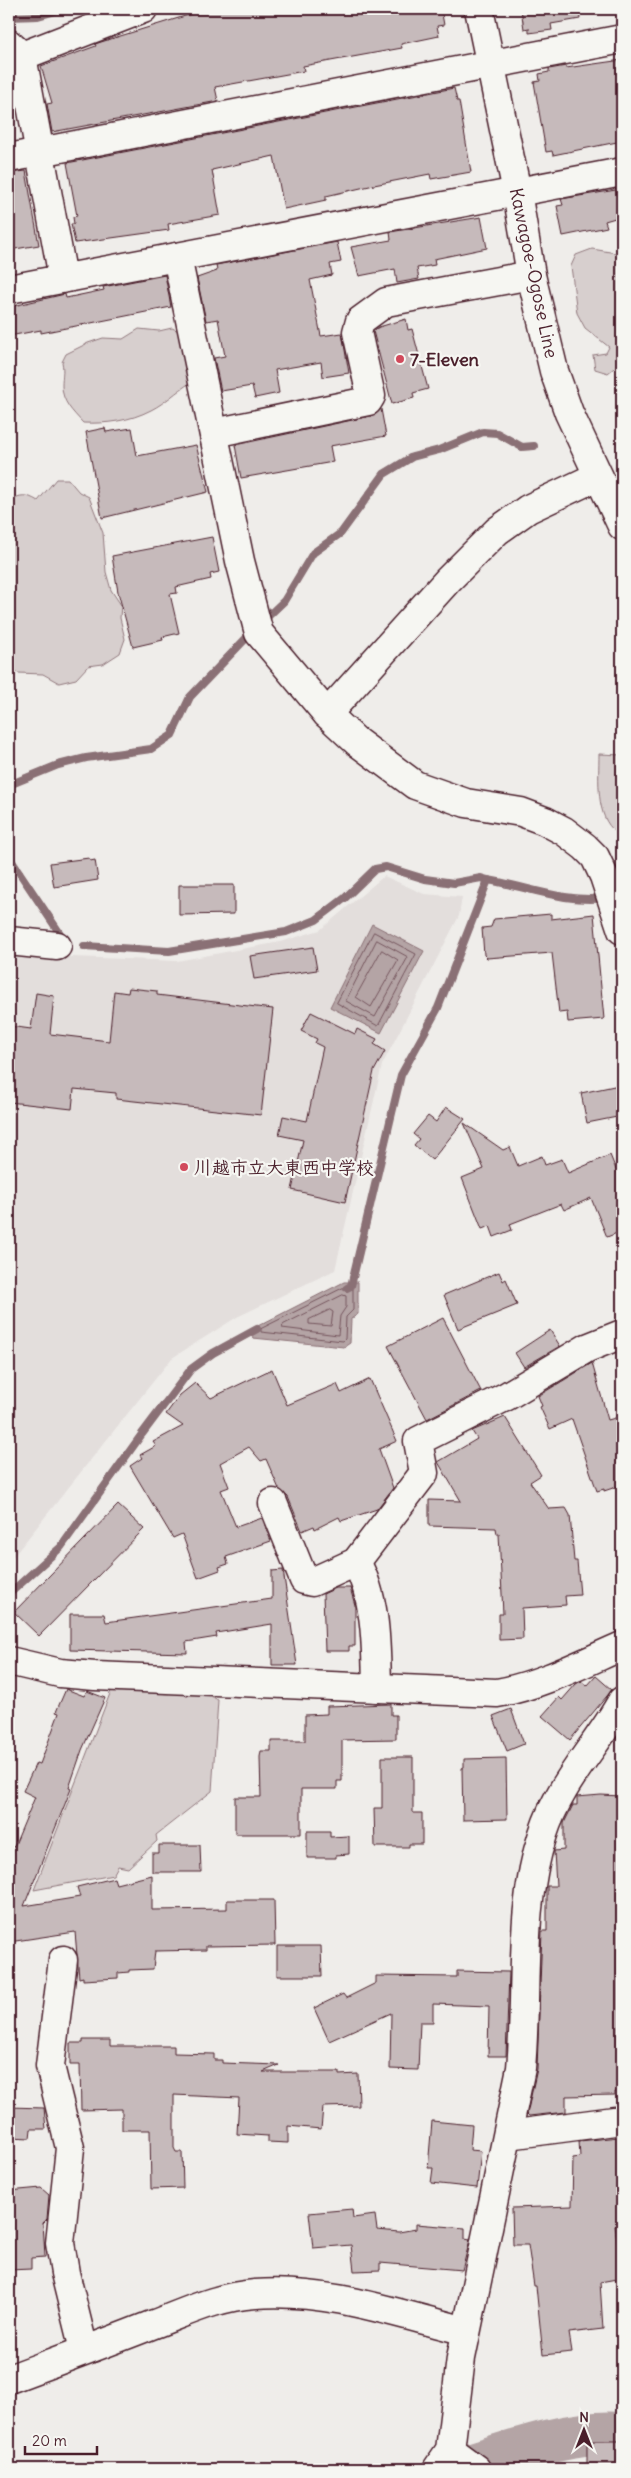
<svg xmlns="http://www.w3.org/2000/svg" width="631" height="2478" viewBox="0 0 631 2478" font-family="Delius,'Klee One',sans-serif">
	<rect width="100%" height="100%" fill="#efedea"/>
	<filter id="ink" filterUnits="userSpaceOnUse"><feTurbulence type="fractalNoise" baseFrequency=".02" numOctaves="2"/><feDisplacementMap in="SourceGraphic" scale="10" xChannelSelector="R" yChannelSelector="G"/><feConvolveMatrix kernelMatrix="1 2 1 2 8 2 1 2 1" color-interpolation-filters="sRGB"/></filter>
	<g filter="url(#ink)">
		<polygon fill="#e3dedc" points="384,876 424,894 462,897 459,916 382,1065 335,1270 237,1317 172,1358 9,1562 9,951 48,956 177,961 280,942 320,930"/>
		<g fill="#d7cfce" stroke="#90777c">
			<polygon points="592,249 616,253 622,251 622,366 619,364 608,373 595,369 593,355 606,353 609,347 585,328 577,313 571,266 576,255"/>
			<path d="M172,328l9,4 9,51c-13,8 -25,20 -39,27 -21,11 -45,14 -68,13 -10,-11 -21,-21 -21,-37 0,-9 2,-15 0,-24l4,-8 22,-11 15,-5 20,1 16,-10 20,2z"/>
			<path d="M56,479h12l11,13 10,5 14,36 3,39 5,18 10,15 -1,13 5,21 -5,14 -17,11 -15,2 -12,13 -17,4 -16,-9 -25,-1 -9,-6v-166c12,-7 17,-7 29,0z"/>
			<path d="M599,754l23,1v78l-6,-1c-21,-15 -17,-54 -17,-78z"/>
			<polygon points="111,1691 209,1695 218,1700 212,1791 156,1835 157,1841 128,1868 118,1866 113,1875 34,1890"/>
		</g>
		<g fill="#b4a4a5" stroke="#8a6f74">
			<polygon points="372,924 424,951 381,1033 330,1007"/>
			<polygon points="344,1282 358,1282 358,1314 351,1319 350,1343 344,1347 253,1338 248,1331"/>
		</g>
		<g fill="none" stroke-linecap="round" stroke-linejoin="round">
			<g stroke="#74545c" stroke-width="1">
				<polygon points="374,932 416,954 378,1026 337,1003"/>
				<polygon points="377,940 408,957 375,1017 346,1001"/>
				<polygon points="382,950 398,960 371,1007 356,997"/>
				<polygon points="345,1287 353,1289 353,1310 346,1317 345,1339 343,1341 261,1332 261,1329"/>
				<polygon points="343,1295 346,1296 346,1307 340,1316 338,1335 282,1328 283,1325"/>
				<polygon points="330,1310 333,1312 331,1326 309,1324 309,1320"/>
			</g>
			<g stroke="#8a6f74" stroke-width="8">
				<polyline points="9,17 38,16 63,9"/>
				<polyline points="621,444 622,444"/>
				<polyline points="263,621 284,601 313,553 341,533 384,474 412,457 439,450 483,432 497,433 522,447 534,446"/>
				<polyline points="9,785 58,765 86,758 151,749 172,735 190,697 253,631"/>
				<polyline points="9,857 61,935"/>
				<polyline points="84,946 169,951 286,932 316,920 345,898 375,869 386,867 425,879 454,883 481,878 488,880"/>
				<path d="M347,1288l4,-2 50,-211 37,-67 50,-128c41,7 76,23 118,18"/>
				<polyline points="9,1594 61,1547 142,1434 191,1369 213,1353 257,1329"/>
			</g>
			<path stroke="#b4a4a5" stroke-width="44" d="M463,2469l3,-3c49,-15 104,-36 156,-32"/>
		</g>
		<g fill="#c6babb" stroke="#4a1f2b">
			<polygon points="197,9 441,9 444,25 437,26 439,36 401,44 402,48 303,66 304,71 215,87 218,101 52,132 47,104 52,103 41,66 96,46 95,44 101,42 198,12"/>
			<polygon points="521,9 579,9 580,19 551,24 552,30 529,33 529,28 524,29"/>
			<polygon points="622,60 622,141 553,155 552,151 546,152 534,82 540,81 539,74 549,72 549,69 566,66 566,68"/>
			<polygon points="454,88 457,101 459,101 471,172 431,179 430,174 374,185 326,196 326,200 284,209 274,156 212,170 220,215 168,224 169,230 75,243 71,224 74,224 73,217 77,216 67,163"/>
			<polygon points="26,171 39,245 9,250 9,173"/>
			<polygon points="622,189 622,216 605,221 607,227 563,236 557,206 563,205 561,199"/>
			<polygon points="481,217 487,248 434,259 435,265 417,268 419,279 397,283 395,269 359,276 351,247 391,240 390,232"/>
			<polygon points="337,242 341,262 330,264 332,275 310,280 321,336 342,333 349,373 323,377 321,362 275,370 279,393 255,398 252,386 221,391 214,358 225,356 218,319 206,321 197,278 217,271 216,265"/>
			<polygon points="165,275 171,307 41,333 41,330 9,336 9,307 65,294 66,298 104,290 103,287"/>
			<polygon points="406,319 408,330 412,329 428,389 413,393 414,398 392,404 373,331 379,327"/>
			<polygon points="381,409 386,436 330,446 333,462 241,478 235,445 371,416"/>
			<polygon points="105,428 106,432 132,428 137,456 196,445 208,492 102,518 86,432"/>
			<polygon points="212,537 219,572 210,574 211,579 176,587 177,593 170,594 179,633 162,637 163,640 133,647 118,592 112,556"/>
			<polygon points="89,858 90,861 95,860 98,880 54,887 50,863"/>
			<polygon points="179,885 234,885 234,914 179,915"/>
			<polygon points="551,914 551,919 594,914 604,1019 568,1022 567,1012 559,1013 552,953 487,958 484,955 482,928 491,927 494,919"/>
			<polygon points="313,947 317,970 254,979 250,956"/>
			<polygon points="129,988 157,991 157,995 273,1009 261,1115 116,1099 116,1093 74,1089 72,1109 9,1102 9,1026 31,1029 36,993 54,996 50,1034 109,1041 114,991 128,993"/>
			<polygon points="311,1012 355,1034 357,1029 377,1039 374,1044 385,1051 374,1071 345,1202 292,1190 303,1140 279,1135 283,1116 307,1121 323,1047 315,1043 317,1039 301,1031"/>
			<polygon points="619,1085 622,1116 587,1123 581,1093"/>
			<polygon points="446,1107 465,1119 432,1160 414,1145 419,1139 413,1134 428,1116 436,1122"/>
			<polygon points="464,1123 503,1150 510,1147 518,1166 542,1156 545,1165 562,1159 568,1173 610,1155 622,1184 622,1231 607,1237 591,1198 564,1210 561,1204 510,1224 512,1230 494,1237 490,1226 482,1229 462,1178 484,1169"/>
			<polygon points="499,1272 503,1281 506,1279 517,1305 458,1329 444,1295"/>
			<polygon points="443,1318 481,1391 427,1419 388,1346"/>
			<polygon points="550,1330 560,1346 524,1367 515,1353"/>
			<polygon points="592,1363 608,1420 622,1416 622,1485 604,1491 604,1489 597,1491 572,1419 550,1429 540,1407 542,1406 538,1396"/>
			<polygon points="272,1369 287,1405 337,1384 341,1393 370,1379 397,1441 379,1449 393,1488 377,1509 341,1521 339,1517 315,1529 314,1526 302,1531 288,1497 279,1489 266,1459 261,1461 249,1447 220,1463 229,1487 221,1490 236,1527 262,1518 271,1541 226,1557 228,1564 219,1567 220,1570 198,1578 182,1534 173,1538 130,1466 142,1458 140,1455 156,1446 153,1442 183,1426 166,1414 180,1395 195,1383 211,1398"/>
			<polygon points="505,1417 541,1475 530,1482 549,1509 566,1508 570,1515 574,1561 577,1561 580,1595 565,1596 566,1605 522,1608 523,1639 499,1640 499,1614 503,1614 499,1534 497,1534 496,1528 429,1526 429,1500 461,1501 438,1462 477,1439 472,1431"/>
			<polygon points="118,1505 144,1529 39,1636 14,1612"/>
			<polygon points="283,1570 297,1665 272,1665 272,1624 216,1633 217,1637 186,1642 187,1653 70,1650 70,1614 104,1614 106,1622 272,1599 272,1571"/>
			<polygon points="336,1588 350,1588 355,1605 355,1646 349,1646 349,1651 325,1651 323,1594"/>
			<polygon points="596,1676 612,1690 570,1740 542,1716 559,1697 562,1700 576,1684 581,1681 587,1686"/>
			<polygon points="66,1689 84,1696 87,1691 105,1698 82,1750 69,1788 71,1789 24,1906 80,1897 77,1887 114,1878 116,1884 152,1875 152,1910 227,1909 227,1900 274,1900 275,1945 206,1946 206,1950 155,1951 153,1969 129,1970 129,1972 118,1973 118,1978 83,1980 83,1977 79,1978 75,1932 9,1942 9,1845 14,1847 35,1797 23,1791 36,1763 40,1764 59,1713 56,1712"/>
			<polygon points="391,1704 391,1715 396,1715 396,1739 342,1740 342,1781 337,1781 337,1789 301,1789 301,1834 235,1834 235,1797 261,1797 260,1757 261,1751 271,1751 271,1741 305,1741 305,1715 327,1714 327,1706"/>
			<polygon points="511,1709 524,1744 507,1751 493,1716"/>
			<polygon points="382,1757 413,1757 413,1813 422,1813 422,1844 409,1844 409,1847 375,1847 374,1808 382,1808"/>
			<polygon points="506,1758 507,1819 463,1820 462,1768 464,1767 464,1759"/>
			<polygon points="601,1795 622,1796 621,2091 615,2092 615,2095 566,2096 566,2112 529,2116 527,2114 537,2069 542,1931 547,1931 547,1886 556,1886 554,1851 564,1850 564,1823 573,1805 577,1805 577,1797"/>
			<polygon points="307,1831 330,1831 330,1837 349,1836 349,1854 336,1855 336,1858 307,1858"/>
			<polygon points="159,1845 200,1845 201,1872 152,1872 152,1853 159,1853"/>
			<polygon points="277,1946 321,1946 322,1976 277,1976"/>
			<polygon points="457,1971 509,1972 506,2056 488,2056 489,2006 433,2004 433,2022 420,2022 418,2070 390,2069 391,2013 329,2041 314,2008 343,1994 346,1998 376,1983 376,1976 457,1977"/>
			<polygon points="83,2040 110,2040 110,2046 174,2046 174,2053 214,2054 214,2060 222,2060 222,2063 279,2065 263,2072 339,2072 339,2075 358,2074 359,2106 323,2107 321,2129 288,2126 288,2143 268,2142 268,2136 237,2134 239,2098 174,2095 174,2148 176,2152 182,2152 183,2188 151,2189 150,2130 122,2130 122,2109 81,2110 80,2065 70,2065 70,2043 83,2043"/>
			<polygon points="9,2107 44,2108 46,2129 31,2129 30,2138 9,2137"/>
			<polygon points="432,2121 472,2125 470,2150 481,2151 477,2188 431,2183 433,2168 428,2168"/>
			<polygon points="619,2137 620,2143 622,2142 622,2225 615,2226 622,2278 600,2282 603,2329 569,2333 572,2352 543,2355 536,2286 534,2286 528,2245 513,2245 512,2208 572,2206 573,2158 580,2157 579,2141"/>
			<polygon points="41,2188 49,2195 47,2219 43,2223 45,2257 31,2258 31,2269 9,2270 9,2191"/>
			<polygon points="352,2209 353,2218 375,2215 377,2230 399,2232 416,2229 416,2224 465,2228 465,2239 470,2240 462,2270 380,2263 380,2270 354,2271 351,2245 313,2248 309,2213"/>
			<polygon points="587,2441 622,2441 622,2467 587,2466"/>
		</g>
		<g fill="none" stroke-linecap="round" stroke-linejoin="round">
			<g stroke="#4a1f2b" stroke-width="31">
				<g id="minor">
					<polyline points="9,44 22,56 63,278"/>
					<polyline points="22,56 143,9"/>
					<polyline points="9,158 622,39"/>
					<polyline points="177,257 240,561 259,633 327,714 357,742 415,785 466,803 521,812 545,821 564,831 585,847 595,857 604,876 622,930"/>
					<polyline points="9,289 622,172"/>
					<polyline points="214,433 368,401 371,396 357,332 360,321 386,302 531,275"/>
					<polyline points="327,714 448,580 497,531 528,509 598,476"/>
					<polyline points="9,941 57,946"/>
					<polyline points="273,1503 304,1580 312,1582 356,1562 424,1473 418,1441 507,1396 587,1348 622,1334"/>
					<path d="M356,1562c21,37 20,85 21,126"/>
					<path d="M9,1661l51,12 35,3 402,17c44,-8 84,-29 125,-47"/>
					<polyline points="63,1960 50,2066 70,2148 60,2243 65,2273 84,2350"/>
					<polyline points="508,2135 622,2120"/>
					<path d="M9,2379c48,-18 97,-36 145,-55 35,-13 62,-27 101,-30 71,-6 143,20 211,37"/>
					<polyline points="450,2450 476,2469"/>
					<path d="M437,2469l13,-19 11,-92 60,-290c7,-78 -3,-159 22,-234 16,-51 54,-88 79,-133"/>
				</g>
			</g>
			<g stroke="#4a1f2b" stroke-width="31">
				<polyline id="major" points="479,9 517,192 531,275 554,371 569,413 622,526"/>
			</g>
			<use href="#minor" stroke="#f6f6f2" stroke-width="28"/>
			<use href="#major" stroke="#f6f6f2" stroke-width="28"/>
		</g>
	</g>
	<g fill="#d1495b" stroke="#f6f6f2" stroke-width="2">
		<circle cx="400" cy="359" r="5"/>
		<circle cx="184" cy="1167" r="5"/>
	</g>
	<g text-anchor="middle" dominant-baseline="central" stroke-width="4.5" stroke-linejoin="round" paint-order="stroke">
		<g font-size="18" fill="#4a1f2b" stroke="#f6f6f2">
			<text transform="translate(534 273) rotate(78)">Kawagoe-Ogose Line</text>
		</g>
		<g font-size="18" font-weight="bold" fill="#4a1f2b" stroke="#f6f6f2" text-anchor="start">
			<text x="410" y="359">7-Eleven</text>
			<text x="194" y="1167">川越市立大東西中学校</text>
		</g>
	</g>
	<rect width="631" height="2478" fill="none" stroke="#f6f6f2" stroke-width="30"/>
	<rect x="15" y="15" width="601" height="2448" fill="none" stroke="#4a1f2b" stroke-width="2" filter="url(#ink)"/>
	<g transform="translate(584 2430)" stroke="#f6f6f2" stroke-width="4" paint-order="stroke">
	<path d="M0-4L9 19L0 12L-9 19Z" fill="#4a1f2b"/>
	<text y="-8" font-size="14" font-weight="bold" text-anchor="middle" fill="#4a1f2b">N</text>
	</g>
	<path d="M25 2446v8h72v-8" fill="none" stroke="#4a1f2b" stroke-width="2.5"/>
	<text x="32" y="2446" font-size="15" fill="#4a1f2b" stroke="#f6f6f2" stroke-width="4" paint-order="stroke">20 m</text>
</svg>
